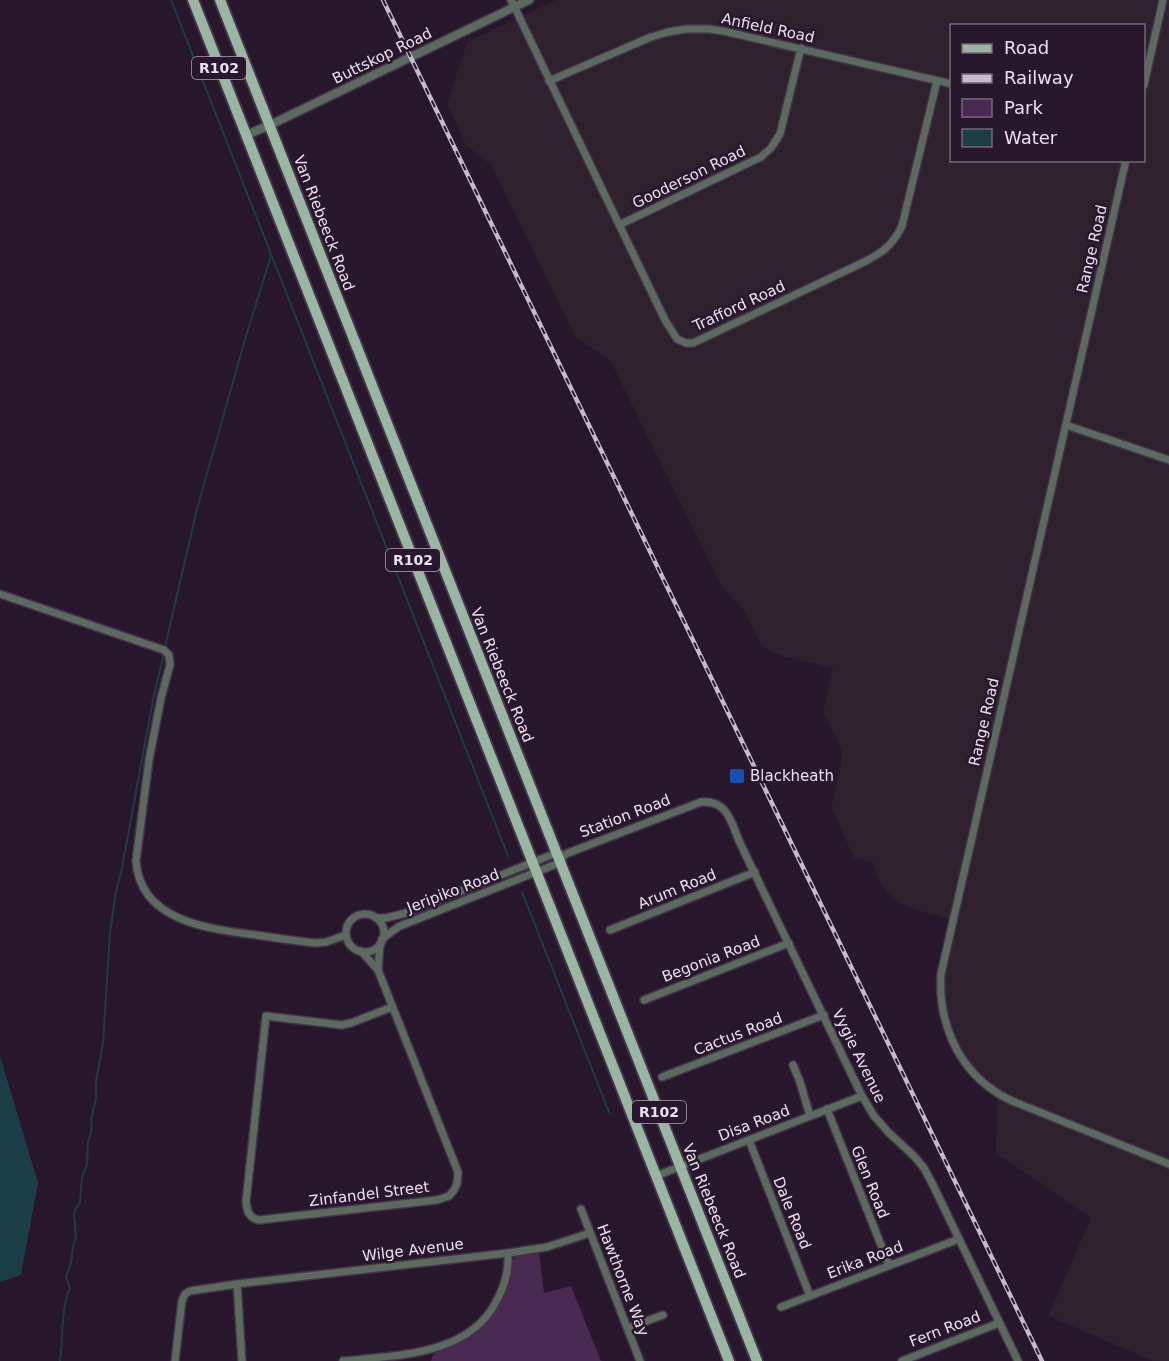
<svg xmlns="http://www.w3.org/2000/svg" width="1169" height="1361" viewBox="0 0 1169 1361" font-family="'DejaVu Sans',sans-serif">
	<rect width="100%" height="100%" fill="#29172e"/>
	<path fill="#2f212d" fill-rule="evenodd" d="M556,0h613v1361h-16l-105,-45 43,-98 -95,-65 1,-59 -8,-6 -39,-50 -10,-64 9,-55 -36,-10 -13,-6 -11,-9 -9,-11 -8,-21 -18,-4 -23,-52 11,-45 -1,-13 -18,-36 10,-44 -48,-11 -13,-5 -11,-7 -16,-33 -23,-25 -111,-225 -36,-26 -84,-171 -25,-20 -19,-41 20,-62zM952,26h192v134h-192z"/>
	<path fill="#4a2a52" d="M539,1251l5,42 27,-7 30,75h-170c4,-17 28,-19 41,-27 6,-4 12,-10 17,-16 8,-11 15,-23 19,-37 2,-8 2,-20 9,-26 5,-4 15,-3 22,-4z"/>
	<polygon fill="#1c3e49" points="0,1056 38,1183 21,1275 0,1282"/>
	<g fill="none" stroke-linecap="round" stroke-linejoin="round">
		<g stroke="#1c3e49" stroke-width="2">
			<polyline points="171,0 508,856"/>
			<polyline points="165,647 197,509 246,336 271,256"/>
			<polyline points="522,892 609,1112"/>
			<path d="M60,1361c3,-19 1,-56 10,-72l-4,-12 5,-14 2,-17 3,-9 -2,-22 1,-5 5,-8 2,-25 5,-13 1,-22 3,-9 1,-18 4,-17v-17l7,-38 7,-110 6,-42 6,-23 31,-168 11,-47"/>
		</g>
		<g stroke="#443349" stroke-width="10">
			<g id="minor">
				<path d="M511,0l154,320 12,19 9,4h7l167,-79c20,-10 32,-17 42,-38l35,-145"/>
				<polyline points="549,81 651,37 668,32 686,29 709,29 723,31 952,84"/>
				<polyline points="1144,85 1163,0"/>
				<path d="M1126,160l-185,814c-3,46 15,92 55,118 6,4 14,8 21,11l152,61"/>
				<polyline points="619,225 761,157 771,148 780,134 801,48"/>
				<polyline points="1066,425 1169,460"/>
				<path d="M0,594l164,56 5,5 1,10 -9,33 -12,62 -13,101c4,60 72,68 120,74 20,3 40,6 60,8l10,-1 20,-7"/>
				<circle cx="365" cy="933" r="19"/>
				<path d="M376,918h10l20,-5 150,-60 8,2 4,-2 133,-51c26,-2 30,19 38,39l123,255 12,20 15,17 24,22 11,13 8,15 86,178"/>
				<polyline points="610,930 755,872"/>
				<polyline points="382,939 398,927 405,924 559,863 562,859"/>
				<path d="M361,951l17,19 80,202 -1,12 -3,6 -5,6 -12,4 -178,20c-10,-2 -12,-9 -13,-18l20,-186 76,9 9,-2 41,-16"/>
				<polyline points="378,970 380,944"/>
				<polyline points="644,1000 789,943"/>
				<polyline points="793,1065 800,1082 810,1116"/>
				<polyline points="662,1077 824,1015"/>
				<polyline points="827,1109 889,1265"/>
				<polyline points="749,1140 810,1296"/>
				<polyline points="656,1176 862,1096"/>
				<polyline points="581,1209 640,1361"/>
				<polyline points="237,1284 242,1361"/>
				<polyline points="781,1307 959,1239"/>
				<polyline points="628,1328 663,1315"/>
				<polyline points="175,1361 182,1301 185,1294 190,1291 237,1284 508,1253 547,1247 590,1233"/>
				<path d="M343,1361c53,-6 125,-5 153,-59 9,-17 13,-31 12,-49"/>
				<polyline points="902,1361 999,1323"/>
			</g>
		</g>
		<g stroke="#443349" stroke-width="11">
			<polyline id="tertiary" points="246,135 270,125 529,0"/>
		</g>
		<g stroke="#443349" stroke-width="14">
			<g id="primary">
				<polyline points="193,0 729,1361"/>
				<polyline points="220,0 757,1361"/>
			</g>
		</g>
		<use href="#minor" stroke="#5c6a60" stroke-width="7"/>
		<use href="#tertiary" stroke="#5c6a60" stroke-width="8"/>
		<use href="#primary" stroke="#9ab6a2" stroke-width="10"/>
		<g stroke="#c7baca" stroke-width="4.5">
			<polyline id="rail" points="383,0 1042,1361"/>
		</g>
		<use href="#rail" stroke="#29172e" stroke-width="2" stroke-dasharray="7" stroke-linecap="butt"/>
	</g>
	<rect fill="#1a4fb4" stroke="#29172e" stroke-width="2" x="729" y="768" width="16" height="16" rx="3"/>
	<g text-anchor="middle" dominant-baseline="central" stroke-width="5" stroke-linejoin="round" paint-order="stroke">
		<g fill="#29172e" stroke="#b2a4b5" stroke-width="1.5">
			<rect x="192" y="57" width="54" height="22" rx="4.5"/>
			<rect x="386" y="549" width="54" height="22" rx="4.5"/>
			<rect x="632" y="1101" width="54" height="22" rx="4.5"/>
		</g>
		<g font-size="14" font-weight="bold" fill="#ece0ef">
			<text x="219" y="68">R102</text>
			<text x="413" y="560">R102</text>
			<text x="659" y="1112">R102</text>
		</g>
		<g font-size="15" fill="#ece0ef" stroke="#29172e">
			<text transform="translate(768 28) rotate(12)">Anfield Road</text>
			<text transform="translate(382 56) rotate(-26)">Buttskop Road</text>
			<text transform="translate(689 177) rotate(-26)">Gooderson Road</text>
			<text transform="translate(324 223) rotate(69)">Van Riebeeck Road</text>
			<text transform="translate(1092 249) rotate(-77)">Range Road</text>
			<text transform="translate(739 306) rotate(-25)">Trafford Road</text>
			<text transform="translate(502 675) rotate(68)">Van Riebeeck Road</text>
			<text transform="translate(984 722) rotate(-77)">Range Road</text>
			<text transform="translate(625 816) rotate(-21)">Station Road</text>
			<text transform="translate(677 889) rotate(-22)">Arum Road</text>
			<text transform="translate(453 891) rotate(-21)">Jeripiko Road</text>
			<text transform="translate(711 959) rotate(-21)">Begonia Road</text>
			<text transform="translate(738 1034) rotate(-21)">Cactus Road</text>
			<text transform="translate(859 1056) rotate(64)">Vygie Avenue</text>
			<text transform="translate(754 1123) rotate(-21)">Disa Road</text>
			<text transform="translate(870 1182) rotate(68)">Glen Road</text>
			<text transform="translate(369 1194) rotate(-7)">Zinfandel Street</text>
			<text transform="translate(714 1211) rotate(68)">Van Riebeeck Road</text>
			<text transform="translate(792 1213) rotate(68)">Dale Road</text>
			<text transform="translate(413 1250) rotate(-7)">Wilge Avenue</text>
			<text transform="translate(865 1260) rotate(-21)">Erika Road</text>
			<text transform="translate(623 1280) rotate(69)">Hawthorne Way</text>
			<text transform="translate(945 1329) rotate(-21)">Fern Road</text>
		</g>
		<g font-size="15" fill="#ece0ef" stroke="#29172e" text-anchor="start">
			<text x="750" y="776">Blackheath</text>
		</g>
	</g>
	<rect x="950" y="24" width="195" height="138" fill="#29172e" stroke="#77677b" stroke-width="1.5"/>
	<rect x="962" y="44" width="30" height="9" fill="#9ab6a2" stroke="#77677b" stroke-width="1.5"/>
	<text x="1004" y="54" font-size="18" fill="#ece0ef">Road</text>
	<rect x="962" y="74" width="30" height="9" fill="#c7baca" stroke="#77677b" stroke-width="1.5"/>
	<text x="1004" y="84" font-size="18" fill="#ece0ef">Railway</text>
	<rect x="962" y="99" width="30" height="18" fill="#4a2a52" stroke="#77677b" stroke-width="1.5"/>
	<text x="1004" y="114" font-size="18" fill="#ece0ef">Park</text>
	<rect x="962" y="129" width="30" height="18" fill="#1c3e49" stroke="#77677b" stroke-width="1.5"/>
	<text x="1004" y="144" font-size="18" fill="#ece0ef">Water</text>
</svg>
